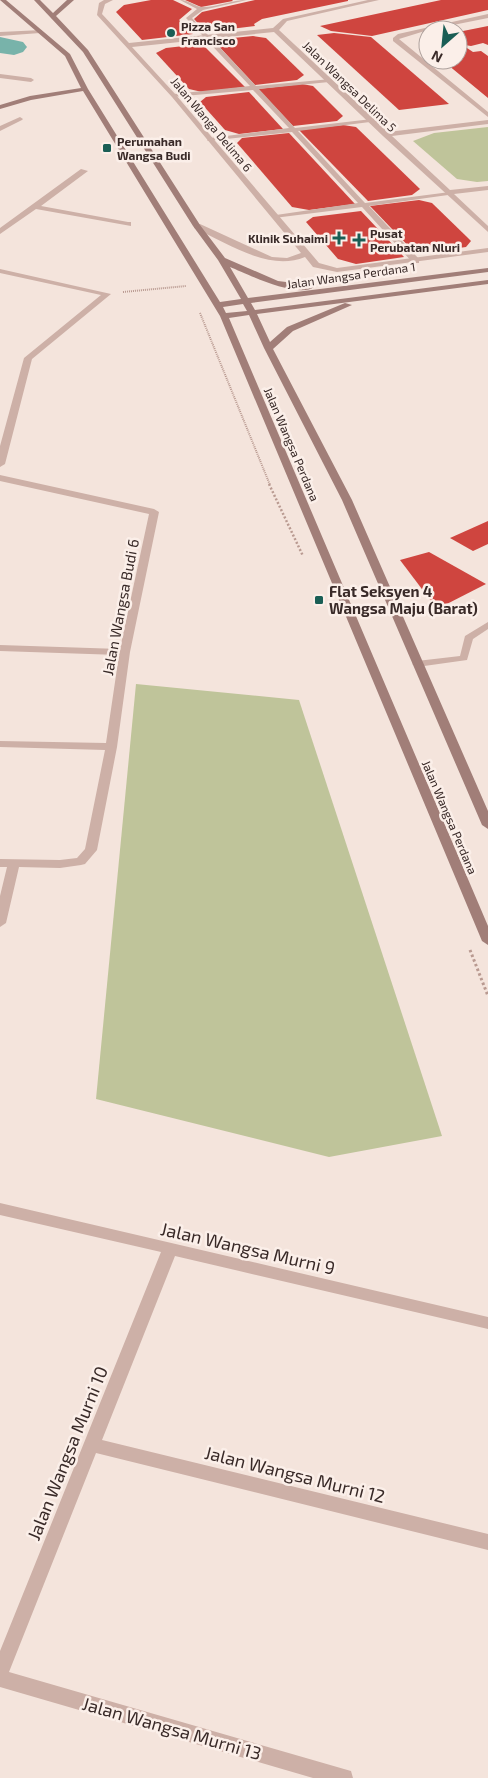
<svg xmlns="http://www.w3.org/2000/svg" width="488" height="1778" viewBox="0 0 488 1778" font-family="'Exo 2',sans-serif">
	<rect width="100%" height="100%" fill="#f4e4dc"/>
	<g fill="#bfc49a">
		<polygon points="488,127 488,181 477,182 457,179 413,141 434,133"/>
		<polygon points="136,684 299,700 442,1136 329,1157 96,1099"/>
	</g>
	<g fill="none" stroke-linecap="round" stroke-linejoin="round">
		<polygon fill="#78b3aa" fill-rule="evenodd" points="0,37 23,42 27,47 23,52 14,55 0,53"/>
	</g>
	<g fill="#cf453f">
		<polygon points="151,0 173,0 192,9 179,20 193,34 142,40 116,12 124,5"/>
		<polygon points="185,0 232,0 233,1 201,7"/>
		<polygon points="255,0 348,0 348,1 262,19 254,24 255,26 206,32 194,19 202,12"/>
		<polygon points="441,0 488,0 488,10 372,36 331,31 320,26"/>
		<polygon points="488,26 488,45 483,43 471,46 458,44 458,32"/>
		<polygon points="334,33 371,37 449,104 399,110 317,35"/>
		<polygon points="253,36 266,38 304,75 297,80 255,85 213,40"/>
		<polygon points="202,44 245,87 202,92 189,89 156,53 166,48"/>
		<polygon points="458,47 467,48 473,52 481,51 488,56 488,98 442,60 458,60"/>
		<polygon points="302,84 313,86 343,116 337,121 293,126 258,89"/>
		<polygon points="249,92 283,129 239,134 225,130 200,102 206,97"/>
		<polygon points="343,125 356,127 420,189 412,195 368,201 299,130"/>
		<polygon points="289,133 355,204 309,210 292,207 237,143 242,138"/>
		<polygon points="419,200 432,203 468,238 471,241 466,247 416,254 370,206"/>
		<polygon points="361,211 394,246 404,257 356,264 338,259 306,222 313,217"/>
		<polygon points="488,521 488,544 473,551 450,538"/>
		<polygon points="429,552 486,584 437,609 400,560"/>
	</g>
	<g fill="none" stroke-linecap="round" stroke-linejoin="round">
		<g stroke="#b99a91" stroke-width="2" stroke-dasharray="1 1" stroke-linecap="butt">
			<polyline points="123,292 186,286"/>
			<polyline points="200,313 270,485"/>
		</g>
		<polyline stroke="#b99a91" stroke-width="2.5" stroke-dasharray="2 2" stroke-linecap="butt" points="269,484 303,556"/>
		<polyline stroke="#b99a91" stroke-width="3" stroke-dasharray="2.5 2.5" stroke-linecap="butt" points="470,950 488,996"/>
		<g fill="#cdb0a7" fill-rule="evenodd">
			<path d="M180,0c9,0 15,7 23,7 14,0 29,-7 44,-7l-44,10 -11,8 64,68 75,-7 1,1 -3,2 -70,7 36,39 77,-9v2l-2,1 -72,9 67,72 85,-11 1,1 -3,2 -79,11 50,53v4h-6l-51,-56 -88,11v-2l2,-1 82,-12 -66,-71 -84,9 -1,-1 3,-2 79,-10 -36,-38 -81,7v-2l2,-1 76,-8 -64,-68 11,-9z"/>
			<polygon points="42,30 40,33 0,36 0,32"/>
			<polygon points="488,622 488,629 473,639 467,660 417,667 412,664 417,661 460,656 465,636"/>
		</g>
		<g fill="#cdb0a7" fill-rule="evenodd">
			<path d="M104,0h9l-8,4 -3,10 27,29 144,-15 10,-9 85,-19h11l-92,21 -8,9 109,102 100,-12v4l-96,12 58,54 38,-4v4l-34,4 34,32v6l-105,-96 -109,-104 -142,15 44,48 143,168 18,5 151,-20v4l-151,20 -24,-5 -8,-10c-37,15 -77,-14 -111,-29v-4h6l72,33 15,1 14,-5 -129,-156 -75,-82 2,-12z"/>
			<polygon points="488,14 488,18 428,30 399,39 488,112 488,117 393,41 393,38 398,34"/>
			<polygon points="0,74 31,78 34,80 31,82 0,78"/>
			<polygon points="20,117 23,119 22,120 0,131 0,126"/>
			<polygon points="81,169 88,171 41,206 128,222 131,222 131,226 36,209 0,234 0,228"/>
			<polygon points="0,269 111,294 32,359 5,464 0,467 0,446 24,358 101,295 0,273"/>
			<polygon points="0,475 154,509 159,512 130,652 117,747 97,850 85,864 81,865 60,868 19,867 6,923 0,927 0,896 7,867 0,867 0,859 60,860 77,858 85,849 105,750 0,747 0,741 106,743 119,655 0,651 0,645 120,649 149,514 0,481"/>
			<polygon points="0,1203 488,1317 488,1329 175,1256 102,1440 488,1534 488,1550 96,1453 9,1672 344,1769 351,1771 353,1778 313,1778 0,1687 0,1651 161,1252 0,1215"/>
		</g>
		<path fill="#a17e78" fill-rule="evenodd" d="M0,0h6l64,54 18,35 132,213 21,-3 -23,-39 -25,-34 -110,-174 -49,-52h6l13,13 14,-13h7l-18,16 32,34 112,175 25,33 53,23 32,4 4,2c-16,12 -67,-13 -84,-20l18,31 240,-30v4l-237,31 4,7 233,-30v4l-231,30 13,28 17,-15 58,-24 7,2 -59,26 -20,18 79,151 136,311v18l-6,-4 -140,-325 -78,-152 -15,-33 -20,3 259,608v19l-6,-4 -262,-625 -137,-225 -52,9 -31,9v-4l30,-9 51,-8 -16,-32zM243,304l4,7 -21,2 -3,-6z"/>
	</g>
	<g fill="#1a5e55" stroke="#fbefe9" stroke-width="2">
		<circle cx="171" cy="33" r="5"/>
		<rect x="102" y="143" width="10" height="10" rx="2.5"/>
		<path d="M336.5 230.5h5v5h5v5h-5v5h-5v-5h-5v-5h5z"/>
		<path d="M356.5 232.5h5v5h5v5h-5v5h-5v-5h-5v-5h5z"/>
		<rect x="314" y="595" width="10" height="10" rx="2.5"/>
	</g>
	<g text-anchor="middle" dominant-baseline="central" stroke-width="5" stroke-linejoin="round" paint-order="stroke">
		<g font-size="12" font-weight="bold" fill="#392a28" stroke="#fbefe9" text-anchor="start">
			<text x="181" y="26">Pizza San<tspan x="181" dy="14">Francisco</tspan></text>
			<text x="117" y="141">Perumahan<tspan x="117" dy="14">Wangsa Budi</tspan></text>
			<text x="370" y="233">Pusat<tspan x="370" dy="14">Perubatan Nluri</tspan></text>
			<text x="328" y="238" text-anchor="end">Klinik Suhaimi</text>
		</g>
		<g font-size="12" fill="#392a28" stroke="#fbefe9">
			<text transform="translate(350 86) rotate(44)">Jalan Wangsa Delima 5</text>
			<text transform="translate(212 124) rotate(50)">Jalan Wanga Delima 6</text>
			<text transform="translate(351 275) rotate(-8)">Jalan Wangsa Perdana 1</text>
			<text transform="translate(292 444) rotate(67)">Jalan Wangsa Perdana</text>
			<text transform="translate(450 817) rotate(67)">Jalan Wangsa Perdana</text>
		</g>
		<g font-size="15" font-weight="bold" fill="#392a28" stroke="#fbefe9" text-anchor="start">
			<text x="329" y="591">Flat Seksyen 4<tspan x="329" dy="17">Wangsa Maju (Barat)</tspan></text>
		</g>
		<g font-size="15" fill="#392a28" stroke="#fbefe9">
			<text transform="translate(120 607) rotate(-79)">Jalan Wangsa Budi 6</text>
		</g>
		<g font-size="18" fill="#392a28" stroke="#fbefe9">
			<text transform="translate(248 1248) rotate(13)">Jalan Wangsa Murni 9</text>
			<text transform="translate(67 1453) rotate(-68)">Jalan Wangsa Murni 10</text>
			<text transform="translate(295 1474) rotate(14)">Jalan Wangsa Murni 12</text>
			<text transform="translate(172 1728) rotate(16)">Jalan Wangsa Murni 13</text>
		</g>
	</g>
	<g transform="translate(443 45) rotate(207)"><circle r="24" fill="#fbefe9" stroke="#ada09c"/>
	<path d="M0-4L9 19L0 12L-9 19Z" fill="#1a5e55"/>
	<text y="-8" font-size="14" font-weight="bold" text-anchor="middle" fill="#392a28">N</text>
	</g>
</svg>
